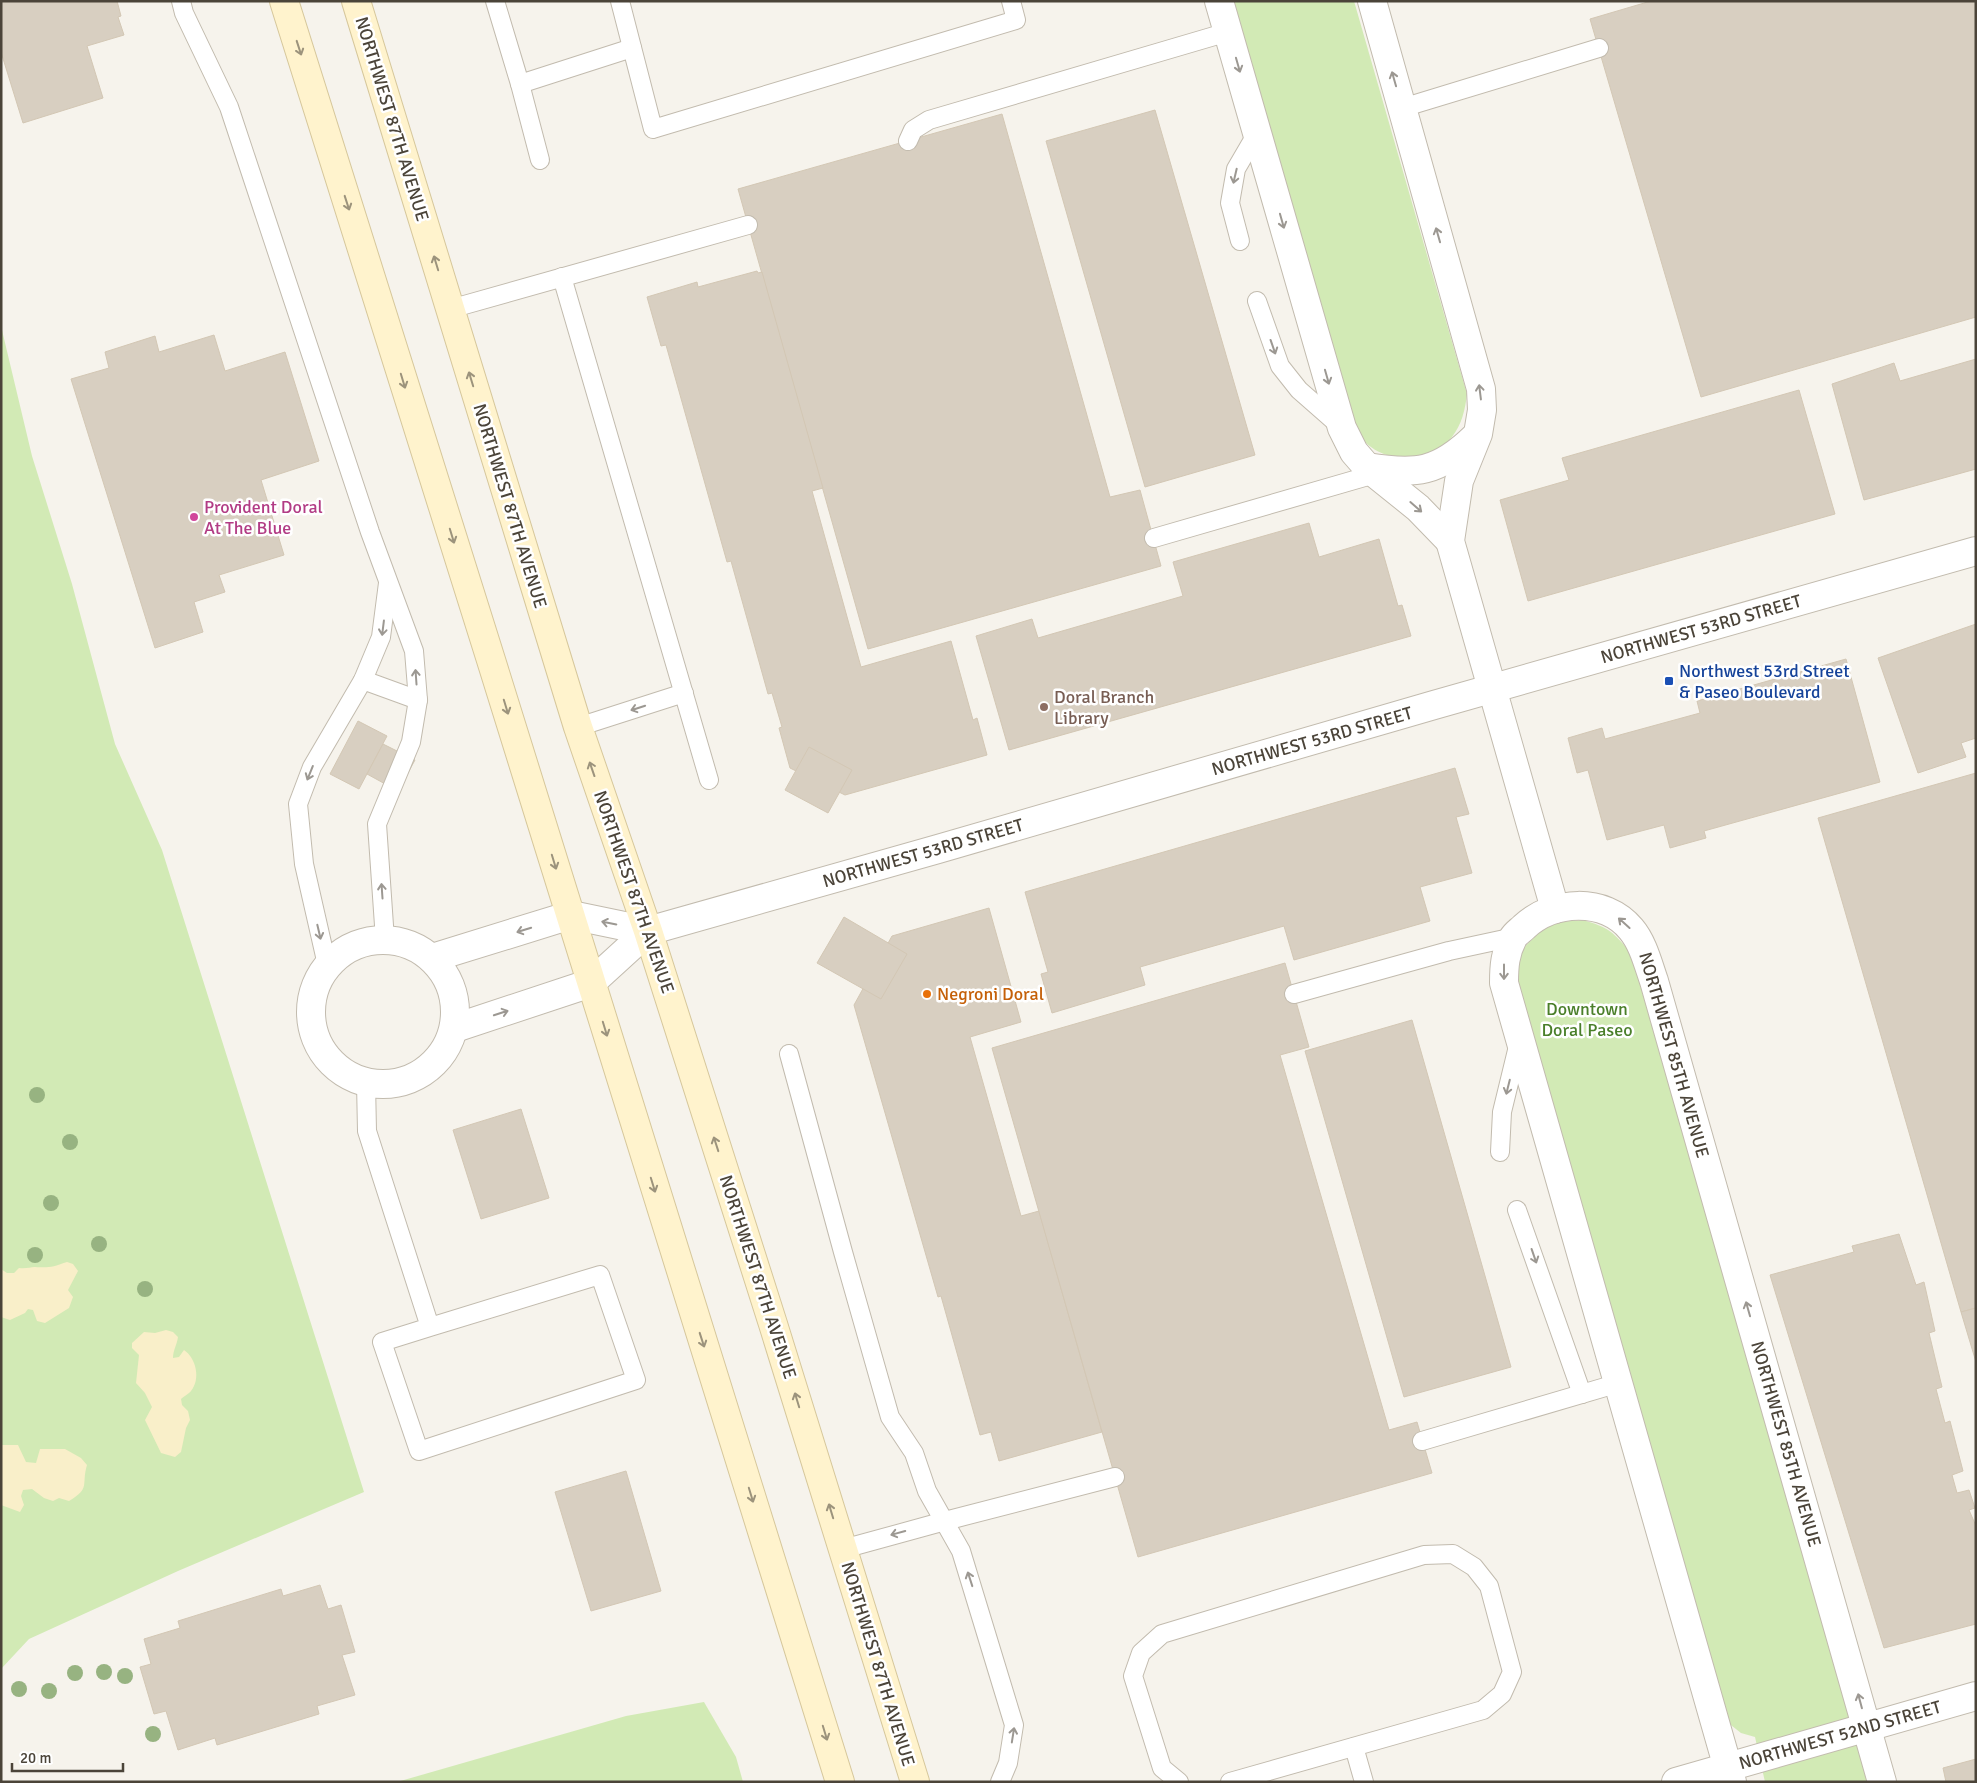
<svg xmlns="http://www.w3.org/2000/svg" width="1977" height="1783" viewBox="0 0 1977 1783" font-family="Signika,sans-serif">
	<rect width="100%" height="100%" fill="#f6f3ec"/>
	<g fill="#d2eab5">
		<path d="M1230,1h124l113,393c-2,16 -5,30 -15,43 -5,7 -15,13 -23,16 -32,11 -59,2 -77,-27z"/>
		<polygon points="1,326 32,456 72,584 115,744 162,850 364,1492 178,1571 29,1639 1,1669"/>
		<path d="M1582,920c27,7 31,12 49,33l237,829h-103l-10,-45 -14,-4 -14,-11 -213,-740 4,-29 25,-24 17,-7z"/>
		<polygon points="704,1702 736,1757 743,1782 397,1782 626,1716"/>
	</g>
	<g fill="#f9efc9">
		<path d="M67,1262l6,2 5,7 -10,19 5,7 -4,11 -24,15 -8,-2 -4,-11 -5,-1 -3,4 -15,7 -9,-3v-48l6,4h7l5,-5c7,1 11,-1 16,-1 15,1 17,0 32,-5z"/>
		<path d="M166,1330l7,2 5,5c-1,8 -5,13 -5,21l6,-1 5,-7c12,8 17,29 7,41 -2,3 -7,5 -10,8l1,6 6,6 2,9 -4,8 -5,24 -6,5 -14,-4 -16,-33 7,-13 -7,-14 -9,-10 3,-28 -7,-7v-5l12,-11 11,1z"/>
		<path d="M1,1445h17l8,17 10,1 4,-14h25l16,9 6,7c-6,20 4,23 -18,36l-10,-3 -6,3 -9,-3 -12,-9 -9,1 -2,6 3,9 -4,7 -19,-7z"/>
	</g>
	<g fill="#d8cfc1" stroke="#d3c7b4">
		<polygon points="1,1 117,1 121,16 118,17 124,35 87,46 103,98 23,123 1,52"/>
		<polygon points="1651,1 1976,1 1976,317 1701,397 1590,19"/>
		<polygon points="1155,110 1255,455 1145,487 1046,141"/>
		<polygon points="1002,114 1110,497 1140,490 1161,566 868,649 738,189"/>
		<polygon points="757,271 758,273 762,272 823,488 812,491 861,667 951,641 973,720 977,718 987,755 845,795 790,768 779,728 782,727 772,693 768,694 731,561 727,562 666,345 661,346 647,297 697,282 698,287"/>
		<polygon points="214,335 225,371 285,352 319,461 261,480 284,555 219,575 225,592 194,602 203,632 155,648 71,379 109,368 105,352 155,336 159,352"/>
		<polygon points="1976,359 1976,469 1864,500 1832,384 1894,363 1900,381"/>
		<polygon points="1799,390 1835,514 1528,601 1500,500 1569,480 1562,458"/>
		<polygon points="1309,523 1319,557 1379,539 1398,606 1402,605 1411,636 1009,750 976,636 1032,619 1038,638 1183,596 1173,562"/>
		<polygon points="1976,624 1976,738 1961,743 1966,757 1918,773 1878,658"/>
		<polygon points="1846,659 1880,782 1704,831 1706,838 1670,848 1664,825 1607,840 1588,770 1577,773 1568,738 1602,728 1605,739 1700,713 1697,701"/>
		<polygon points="358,721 387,736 359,789 330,774"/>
		<polygon points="383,744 415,760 398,791 367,774"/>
		<polygon points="809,747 852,770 828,813 785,790"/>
		<polygon points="1455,768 1469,814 1456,817 1472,873 1420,887 1430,921 1294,960 1284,926 1140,967 1145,985 1052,1013 1041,974 1048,972 1025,892"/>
		<polygon points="1976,773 1976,1308 1961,1312 1818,818"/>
		<polygon points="989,908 1021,1022 970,1037 1021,1216 1039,1211 1102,1432 999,1461 991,1432 980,1435 941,1296 938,1297 854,1005 892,936"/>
		<polygon points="844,917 907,954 881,999 817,963"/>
		<polygon points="1285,963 1309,1047 1280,1055 1389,1430 1417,1422 1432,1473 1138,1557 992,1048"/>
		<polygon points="1412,1020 1511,1367 1404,1397 1305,1051"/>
		<polygon points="521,1109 549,1198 481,1219 453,1130"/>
		<polygon points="1899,1234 1916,1285 1924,1282 1935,1331 1929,1333 1942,1387 1936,1389 1945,1423 1950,1421 1963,1471 1952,1475 1957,1493 1969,1490 1975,1508 1969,1510 1976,1526 1976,1624 1884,1648 1770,1275 1854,1252 1852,1246"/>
		<polygon points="1976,1308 1976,1362 1961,1312"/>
		<polygon points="626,1471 661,1591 591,1611 555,1492"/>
		<polygon points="320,1585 328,1609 341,1605 355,1652 342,1655 355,1695 317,1706 319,1714 217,1745 215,1738 178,1750 166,1711 154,1714 140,1667 151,1664 144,1639 180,1628 178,1621 281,1589 283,1596"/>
		<polygon points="1976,1759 1976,1782 1946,1782 1943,1768"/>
	</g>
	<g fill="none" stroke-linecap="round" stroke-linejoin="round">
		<g stroke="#c2bbae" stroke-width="20">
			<g id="service">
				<polyline points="181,1 184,13 229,107 370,532 414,651 418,700 411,742 377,824 385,940"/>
				<polyline points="495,1 520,84 632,48"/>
				<polyline points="620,1 653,129 1016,20 1011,1"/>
				<polyline points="520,84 540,160"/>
				<polyline points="1402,108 1599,48"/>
				<polyline points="908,141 913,130 929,120 1228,32"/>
				<polyline points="1240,241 1230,203 1236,169 1257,133"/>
				<polyline points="562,277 709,780"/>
				<polyline points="1257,301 1280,366 1299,390 1340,426"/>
				<polyline points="450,309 748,225"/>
				<polyline points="1154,538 1375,474"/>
				<polyline points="363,680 418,700"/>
				<polyline points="578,727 684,693"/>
				<polyline points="327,965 304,864 298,804 312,767 363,680 381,637 388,583"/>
				<polyline points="1294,994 1449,951 1514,937"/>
				<polyline points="789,1054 843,1252 890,1417 914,1453 927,1491 961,1551 1014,1725 1008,1763 1000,1782"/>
				<polyline points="366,1083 367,1131 430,1327 600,1275 636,1380 419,1451 382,1342 430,1327"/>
				<polyline points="1500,1152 1502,1112 1519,1042"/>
				<polyline points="1517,1210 1582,1394"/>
				<polyline points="1422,1441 1619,1383"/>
				<polyline points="843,1549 945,1521 1115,1477"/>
				<polyline points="1354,1747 1364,1782"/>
				<polyline points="1179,1782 1162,1768 1133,1676 1141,1653 1162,1634 1424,1555 1453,1554 1474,1567 1489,1586 1512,1672 1502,1694 1483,1710 1230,1782"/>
			</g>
		</g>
		<g stroke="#c2bbae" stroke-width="30">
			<g id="minor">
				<polyline points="1219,1 1342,428 1354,452 1367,467 1418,508 1450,541"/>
				<polyline points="1372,1 1481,389 1482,410 1478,434 1459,481 1450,541 1555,909"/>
				<path d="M1367,467c49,8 71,6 108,-30"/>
				<circle cx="383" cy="1012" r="72"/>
				<polyline points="432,958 571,915"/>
				<polyline points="455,1028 591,983"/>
				<polyline points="1676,1782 1976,1696"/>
				<path d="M1732,1782l-228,-799c0,-17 1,-30 9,-45 2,-4 7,-7 11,-11 29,-27 80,-30 107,2 12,14 17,35 23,52l228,801"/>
			</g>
		</g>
		<g stroke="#c2bbae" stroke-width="30">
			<g id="tertiary">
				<polyline points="571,915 648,931 938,849 1434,705 1976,551"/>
				<polyline points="591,983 648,931"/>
			</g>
		</g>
		<g stroke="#d6c79b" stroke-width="30">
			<g id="secondary">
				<polyline points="284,1 491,660 840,1782"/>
				<polyline points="356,1 578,727 648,931 773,1324 915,1782"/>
			</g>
		</g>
		<use href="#service" stroke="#fff" stroke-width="18"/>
		<use href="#minor" stroke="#fff" stroke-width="28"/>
		<use href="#tertiary" stroke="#fff" stroke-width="28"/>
		<use href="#secondary" stroke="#fff3cd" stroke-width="28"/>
	</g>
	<g fill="#97b381">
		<circle cx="37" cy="1095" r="8"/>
		<circle cx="70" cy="1142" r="8"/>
		<circle cx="51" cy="1203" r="8"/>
		<circle cx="99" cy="1244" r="8"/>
		<circle cx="35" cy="1255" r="8"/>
		<circle cx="145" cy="1289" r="8"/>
		<circle cx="104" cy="1672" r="8"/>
		<circle cx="75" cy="1673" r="8"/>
		<circle cx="125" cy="1676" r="8"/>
		<circle cx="19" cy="1689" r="8"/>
		<circle cx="49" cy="1691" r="8"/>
		<circle cx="153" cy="1734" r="8"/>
	</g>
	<defs><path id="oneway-shaft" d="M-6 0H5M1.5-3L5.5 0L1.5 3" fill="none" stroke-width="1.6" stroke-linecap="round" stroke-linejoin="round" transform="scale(1.25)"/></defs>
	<g stroke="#9c937c">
		<use href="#oneway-shaft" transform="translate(299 48) rotate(72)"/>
		<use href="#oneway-shaft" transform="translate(347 203) rotate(72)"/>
		<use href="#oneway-shaft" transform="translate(436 263) rotate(-107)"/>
		<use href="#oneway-shaft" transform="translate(471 379) rotate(-107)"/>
		<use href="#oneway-shaft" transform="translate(403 381) rotate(73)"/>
		<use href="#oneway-shaft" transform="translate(452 536) rotate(73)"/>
		<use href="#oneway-shaft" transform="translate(506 707) rotate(73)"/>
		<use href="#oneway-shaft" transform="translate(592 769) rotate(-109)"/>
		<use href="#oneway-shaft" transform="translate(554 862) rotate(73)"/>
		<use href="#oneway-shaft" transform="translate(605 1029) rotate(73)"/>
		<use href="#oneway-shaft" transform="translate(716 1144) rotate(-108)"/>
		<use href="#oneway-shaft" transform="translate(653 1185) rotate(73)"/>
		<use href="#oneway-shaft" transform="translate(702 1340) rotate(72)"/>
		<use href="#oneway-shaft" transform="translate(797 1400) rotate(-107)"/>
		<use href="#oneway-shaft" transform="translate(751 1495) rotate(73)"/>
		<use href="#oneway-shaft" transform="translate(831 1511) rotate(-107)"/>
		<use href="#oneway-shaft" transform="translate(825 1733) rotate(73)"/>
	</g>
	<g stroke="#9c9892">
		<use href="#oneway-shaft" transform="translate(1238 65) rotate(74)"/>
		<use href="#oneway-shaft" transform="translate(1394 79) rotate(-106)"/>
		<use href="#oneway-shaft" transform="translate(1235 176) rotate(103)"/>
		<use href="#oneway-shaft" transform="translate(1282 221) rotate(74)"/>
		<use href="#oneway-shaft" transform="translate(1438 235) rotate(-106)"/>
		<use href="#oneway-shaft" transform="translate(1273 347) rotate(71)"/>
		<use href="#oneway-shaft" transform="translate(1327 377) rotate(74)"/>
		<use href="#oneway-shaft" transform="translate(1480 392) rotate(-97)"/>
		<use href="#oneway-shaft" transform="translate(1416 507) rotate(41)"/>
		<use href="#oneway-shaft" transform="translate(383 628) rotate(97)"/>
		<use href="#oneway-shaft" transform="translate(416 677) rotate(-94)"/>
		<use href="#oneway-shaft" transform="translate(638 708) rotate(162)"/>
		<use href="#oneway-shaft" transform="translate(310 773) rotate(112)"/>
		<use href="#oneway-shaft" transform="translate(382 891) rotate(-94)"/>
		<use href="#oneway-shaft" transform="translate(609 923) rotate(-169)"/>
		<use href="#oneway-shaft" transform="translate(1624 923) rotate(-138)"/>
		<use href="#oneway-shaft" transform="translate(524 930) rotate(163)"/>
		<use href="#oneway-shaft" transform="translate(319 932) rotate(77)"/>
		<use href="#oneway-shaft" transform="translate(1504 972) rotate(90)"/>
		<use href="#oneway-shaft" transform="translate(501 1013) rotate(-18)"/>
		<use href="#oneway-shaft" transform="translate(1508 1087) rotate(104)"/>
		<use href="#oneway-shaft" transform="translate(1534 1256) rotate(71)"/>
		<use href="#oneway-shaft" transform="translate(1748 1309) rotate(-106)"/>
		<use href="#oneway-shaft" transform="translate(898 1533) rotate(165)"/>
		<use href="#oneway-shaft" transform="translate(970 1579) rotate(-108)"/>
		<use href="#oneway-shaft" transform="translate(1860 1701) rotate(-105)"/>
		<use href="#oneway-shaft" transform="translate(1013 1735) rotate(-81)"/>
	</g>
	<circle fill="#d1479c" stroke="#fff" stroke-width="2" cx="194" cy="517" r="5"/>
	<rect fill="#1a4fb4" stroke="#fff" stroke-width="2" x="1664" y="676" width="10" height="10" rx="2.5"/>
	<circle fill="#8d6e63" stroke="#fff" stroke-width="2" cx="1044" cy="707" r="5"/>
	<circle fill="#e8710a" stroke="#fff" stroke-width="2" cx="927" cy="994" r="5"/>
	<g text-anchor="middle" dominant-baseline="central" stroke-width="5" stroke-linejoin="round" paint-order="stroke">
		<g font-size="18" fill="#4b4439" stroke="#fff">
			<text transform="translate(392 119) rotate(73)">NORTHWEST 87TH AVENUE</text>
			<text transform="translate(510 506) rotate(73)">NORTHWEST 87TH AVENUE</text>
			<text transform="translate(1701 629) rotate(-16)">NORTHWEST 53RD STREET</text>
			<text transform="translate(1312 741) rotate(-16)">NORTHWEST 53RD STREET</text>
			<text transform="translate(923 853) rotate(-16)">NORTHWEST 53RD STREET</text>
			<text transform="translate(634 892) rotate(71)">NORTHWEST 87TH AVENUE</text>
			<text transform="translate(1674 1055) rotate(74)">NORTHWEST 85TH AVENUE</text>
			<text transform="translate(758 1277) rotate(72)">NORTHWEST 87TH AVENUE</text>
			<text transform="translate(1786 1444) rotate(74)">NORTHWEST 85TH AVENUE</text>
			<text transform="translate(878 1664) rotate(73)">NORTHWEST 87TH AVENUE</text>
			<text transform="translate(1840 1735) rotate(-16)">NORTHWEST 52ND STREET</text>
		</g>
		<g font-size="18" fill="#b23c85" stroke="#fff" text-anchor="start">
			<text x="204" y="507">Provident Doral<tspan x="204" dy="21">At The Blue</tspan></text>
		</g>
		<g font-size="18" fill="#164399" stroke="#fff" text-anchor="start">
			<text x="1679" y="671">Northwest 53rd Street<tspan x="1679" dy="21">&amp; Paseo Boulevard</tspan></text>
		</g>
		<g font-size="18" fill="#785e54" stroke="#fff" text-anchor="start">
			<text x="1054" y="697">Doral Branch<tspan x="1054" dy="21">Library</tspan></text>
		</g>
		<g font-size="18" fill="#c56008" stroke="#fff" text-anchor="start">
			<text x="937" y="994">Negroni Doral</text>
		</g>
		<g font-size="18" fill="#4a7f2a" stroke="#fff">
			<text x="1587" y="1009">Downtown<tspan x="1587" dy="21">Doral Paseo</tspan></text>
		</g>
	</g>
	<rect width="1977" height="1783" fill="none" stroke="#4b4439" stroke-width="5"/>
	<path d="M12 1763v8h111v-8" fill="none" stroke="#4b4439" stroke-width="2.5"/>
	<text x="20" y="1763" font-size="15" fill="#4b4439" stroke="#ffffff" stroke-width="4" paint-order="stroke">20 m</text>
</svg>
